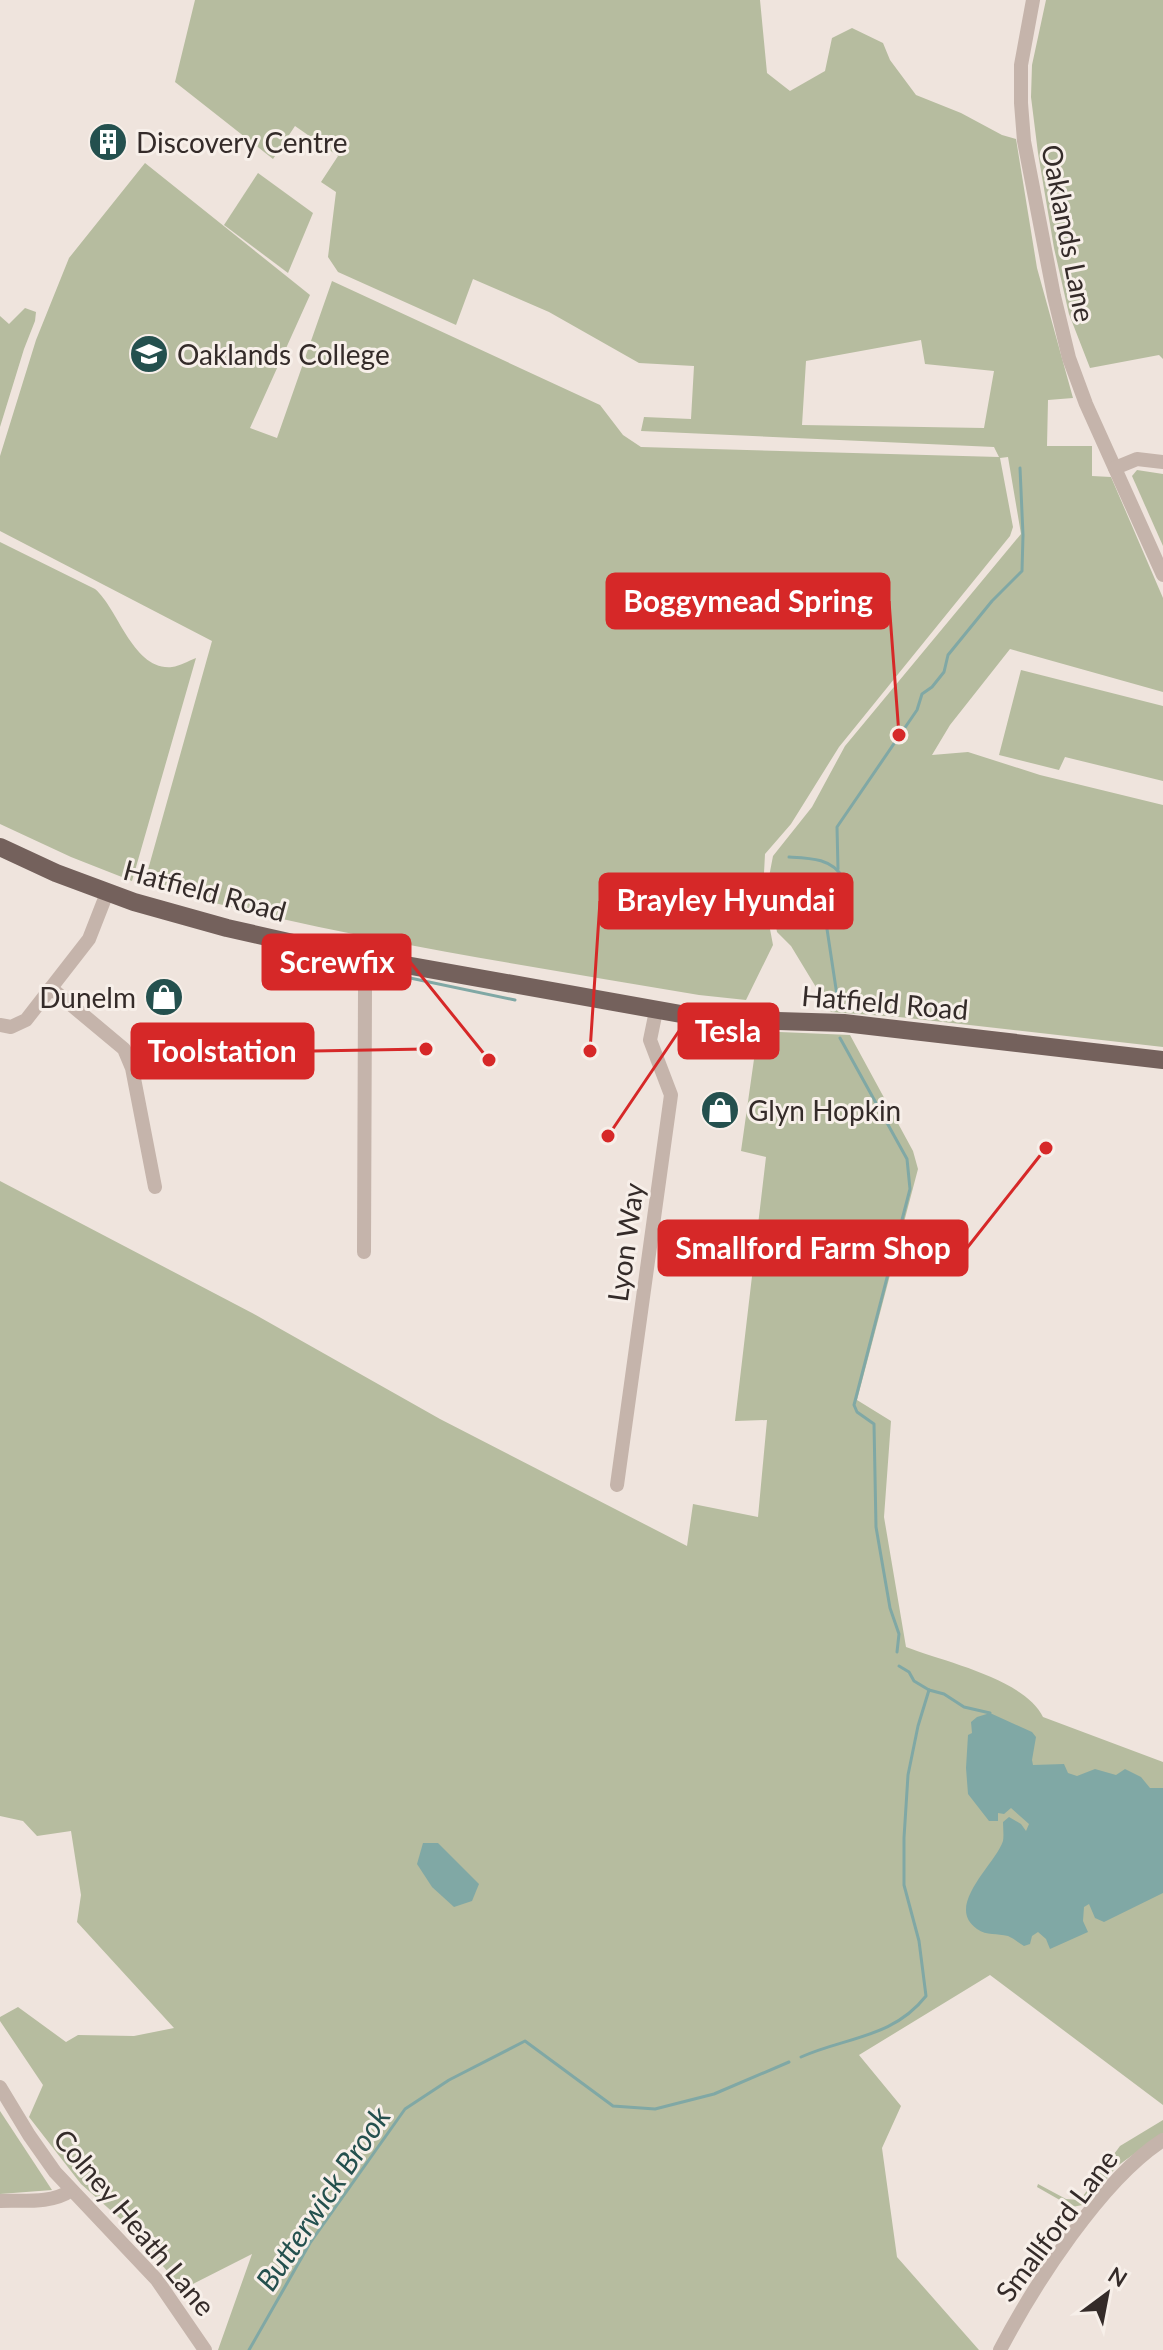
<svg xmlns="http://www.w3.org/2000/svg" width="1163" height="2350" viewBox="0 0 1163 2350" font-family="Lato,sans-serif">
	<rect width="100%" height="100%" fill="#efe4dd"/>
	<g fill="#b6bc9f" fill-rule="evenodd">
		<path d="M195,0h565l7,73 23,18 35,-20 7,-33 20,-10 31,15 7,17 26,35 45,18 41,22 14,4 21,129 36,130 -25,2 -1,46h45v30l19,1 52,121v94l-153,-43 -60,76 -18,30 36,-3 72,23 123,30v242l-264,-30 -68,-5 -40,-66 -14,-14 -9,-50 5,-26 39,-49 33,-61 176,-212 -13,-77 -8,1 13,69 -3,9 -171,211 -48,77 -26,30 -2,38 10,53 -27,55 -47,-5c-186,-32 -373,-59 -555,-111l68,-243 -212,-110v-75l36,-116 33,-82 76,-95 165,132 -60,133 27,10 55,-157 268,124 23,30 18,12 358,10 -5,-10 -353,-16 3,-14 47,2 3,-53 -55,-3 -90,-51 -76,-33 -17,46 -118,-53 -10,-15 8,-65 -15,-10 17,-26 -43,-30 -22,33 -98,-77zM921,340l4,24 69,7 -10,57 -182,-3 4,-64z"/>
		<polygon points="1046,0 1163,0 1163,359 1159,355 1090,368 1069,314 1054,248 1038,153 1031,97 1032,65"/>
		<polygon points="258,173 313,213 288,273 224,225"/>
		<polygon points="25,308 36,312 35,321 24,349 0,427 0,316 9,324"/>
		<polygon points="1137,470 1163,474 1163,546 1132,476"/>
		<path d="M0,542l95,47c23,19 38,82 77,78 8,-1 16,-6 24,-9l-64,223 -61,-24 -71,-33z"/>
		<polygon points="1021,670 1163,706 1163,781 1065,757 1059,770 999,755"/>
		<path d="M758,1031l92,4 63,116 5,18 -61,231 34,21 -7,96 22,130c39,15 119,32 137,70l120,45v343l-173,-130 -131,80 42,51 -19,42 15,109 82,93h-761l34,-96 -69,35 -58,-66 -44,-39 -52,-67 14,-32 -43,-64v-4l18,-10 48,35 12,-7 56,1 40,-8 -97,-106 4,-27 -10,-64 -34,5 -14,-15 -23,-5v-635l254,133 186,105 247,127 6,-42 65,13 9,-97 -32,1 31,-264 -25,-6z"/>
		<polygon points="0,2111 52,2190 0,2194"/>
		<polygon points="1163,2120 1163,2133 1116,2167 1088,2204 1072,2207 1037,2187 1038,2184 1066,2199 1080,2200 1120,2146"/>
	</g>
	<g fill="#80a8a5">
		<path d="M990,1713l42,19 4,5 -4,23 1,5 31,-1 4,9 9,3 18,-7 21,6 9,-6 16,8 9,11h13v105l-59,29 -9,-4 -6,-14 -5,3 -1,14 5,11 -38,17 -4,-10 -8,-7 -6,4 -2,8 -6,2c-5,-3 -11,-8 -16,-10 -11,-3 -21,0 -31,-7 -33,-23 18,-64 26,-88 1,-6 0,-13 0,-19l6,-5 12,7 5,7 3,-7 -18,-16 -7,6 -6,-1v8h-9l-21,-27 -2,-26 2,-33 4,-2 -1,-11 6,-5z"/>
		<polygon points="423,1843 438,1843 479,1884 472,1901 454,1907 432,1887 417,1864"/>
	</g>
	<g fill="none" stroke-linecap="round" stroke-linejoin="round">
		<g stroke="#80a8a5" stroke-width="3">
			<path d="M789,857c20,1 43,1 54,21l-16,51 11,73"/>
			<polyline points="838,869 837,827 917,710 922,694 932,687 944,672 948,655 992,601 1022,571 1023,535 1020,468"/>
			<polyline points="391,974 515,1000"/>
			<polyline points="840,1038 907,1159 910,1189 854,1405 857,1412 874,1424 876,1527 890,1608 899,1634 897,1652"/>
			<polyline points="899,1666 909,1672 914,1681 929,1690 944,1694 964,1707 990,1713"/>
			<path d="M801,2057c45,-20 92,-19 125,-61l-7,-55 -15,-56v-47l4,-63 10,-49 11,-36"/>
			<polyline points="249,2350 310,2243 405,2109 449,2080 525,2041 613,2106 655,2109 714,2094 789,2062"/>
		</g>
		<g stroke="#c5b4ab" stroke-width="14">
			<polyline points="1033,0 1021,65 1021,103 1024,141 1054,296 1069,358 1086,404 1163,575"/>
			<polyline points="1115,468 1137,459 1163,462"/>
			<polyline points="51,988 124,1049 132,1068 155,1187"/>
			<polyline points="0,1025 11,1027 26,1020 89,939 107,893"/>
			<polyline points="364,1252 365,989 368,958"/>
			<polyline points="617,1485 671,1095 650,1040 656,1011"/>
			<polyline points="0,2087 29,2135 55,2172 157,2280 205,2350"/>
			<path d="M0,2201c22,-1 51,3 70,-10"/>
			<path d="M1000,2350c34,-65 101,-170 163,-210"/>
		</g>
		<polyline stroke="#74615c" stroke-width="18" points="0,847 56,873 134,902 227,928 333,952 709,1019 844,1023 1163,1060"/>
	</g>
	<defs>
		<g id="building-disc" transform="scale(2)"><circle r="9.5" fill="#24504e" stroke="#f7efe9"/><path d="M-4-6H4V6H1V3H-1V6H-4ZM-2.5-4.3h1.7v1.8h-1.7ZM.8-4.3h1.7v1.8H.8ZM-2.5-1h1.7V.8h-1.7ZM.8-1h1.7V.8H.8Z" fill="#fff"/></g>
		<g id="university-disc" transform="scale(2)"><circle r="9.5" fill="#24504e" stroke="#f7efe9"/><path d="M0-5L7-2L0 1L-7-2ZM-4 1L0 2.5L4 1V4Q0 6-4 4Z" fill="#fff"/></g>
		<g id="shop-disc" transform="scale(2)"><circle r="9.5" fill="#24504e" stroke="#f7efe9"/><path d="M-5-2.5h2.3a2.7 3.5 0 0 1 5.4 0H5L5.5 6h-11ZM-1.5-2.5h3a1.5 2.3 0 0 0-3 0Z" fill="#fff"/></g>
	</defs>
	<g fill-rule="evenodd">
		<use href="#building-disc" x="108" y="142"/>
		<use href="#university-disc" x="149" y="354"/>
		<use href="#shop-disc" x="164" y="997"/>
		<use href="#shop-disc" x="720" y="1110"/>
	</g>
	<g text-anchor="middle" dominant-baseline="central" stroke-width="6" stroke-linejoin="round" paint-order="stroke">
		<g font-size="28" fill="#342b29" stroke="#f7efe9" text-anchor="start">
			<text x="136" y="142">Discovery Centre</text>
			<text x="177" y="354">Oaklands College</text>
			<text x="136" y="997" text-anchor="end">Dunelm</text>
			<text x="748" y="1110">Glyn Hopkin</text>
		</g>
		<g font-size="28" fill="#342b29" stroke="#f7efe9">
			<text transform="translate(1069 233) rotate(79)">Oaklands Lane</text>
			<text transform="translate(205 890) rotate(15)">Hatfield Road</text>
			<text transform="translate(885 1002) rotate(5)">Hatfield Road</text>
			<text transform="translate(625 1242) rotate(-82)">Lyon Way</text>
			<text transform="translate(135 2222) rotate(50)">Colney Heath Lane</text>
			<text transform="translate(1056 2225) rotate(-53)">Smallford Lane</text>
		</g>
		<g font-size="30" font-style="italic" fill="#24504e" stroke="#f7efe9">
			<text transform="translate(322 2198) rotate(-56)">Butterwick Brook</text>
		</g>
	</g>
	<path fill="none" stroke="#d62828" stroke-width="3" d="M899 735L889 601M590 1051L600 901M489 1060L410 962M608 1136L679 1031M426 1049L313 1051M1046 1148L967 1248"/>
	<g fill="#d62828" stroke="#f7efe9" stroke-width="3">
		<circle cx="899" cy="735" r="8"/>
		<circle cx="590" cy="1051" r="8"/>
		<circle cx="489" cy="1060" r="8"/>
		<circle cx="608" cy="1136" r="8"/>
		<circle cx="426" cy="1049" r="8"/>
		<circle cx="1046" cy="1148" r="8"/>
	</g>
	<g fill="#d62828" stroke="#d62828" stroke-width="3">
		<rect x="607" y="574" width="282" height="54" rx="8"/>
		<rect x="600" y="874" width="252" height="54" rx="8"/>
		<rect x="263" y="935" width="147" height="54" rx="8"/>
		<rect x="679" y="1004" width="99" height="54" rx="8"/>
		<rect x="132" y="1024" width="181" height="54" rx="8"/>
		<rect x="659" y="1221" width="308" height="54" rx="8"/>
	</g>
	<g font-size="30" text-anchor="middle" font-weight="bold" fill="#fff">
		<text x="748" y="612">Boggymead Spring</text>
		<text x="726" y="911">Brayley Hyundai</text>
		<text x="337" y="973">Screwfix</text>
		<text x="728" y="1042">Tesla</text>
		<text x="222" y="1062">Toolstation</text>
		<text x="813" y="1259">Smallford Farm Shop</text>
	</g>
	<g transform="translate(1107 2294) rotate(32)" stroke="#f7efe9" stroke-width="6" paint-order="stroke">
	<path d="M0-6L14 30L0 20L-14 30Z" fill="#342b29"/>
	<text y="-12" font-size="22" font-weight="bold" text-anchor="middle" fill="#342b29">N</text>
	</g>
</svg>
